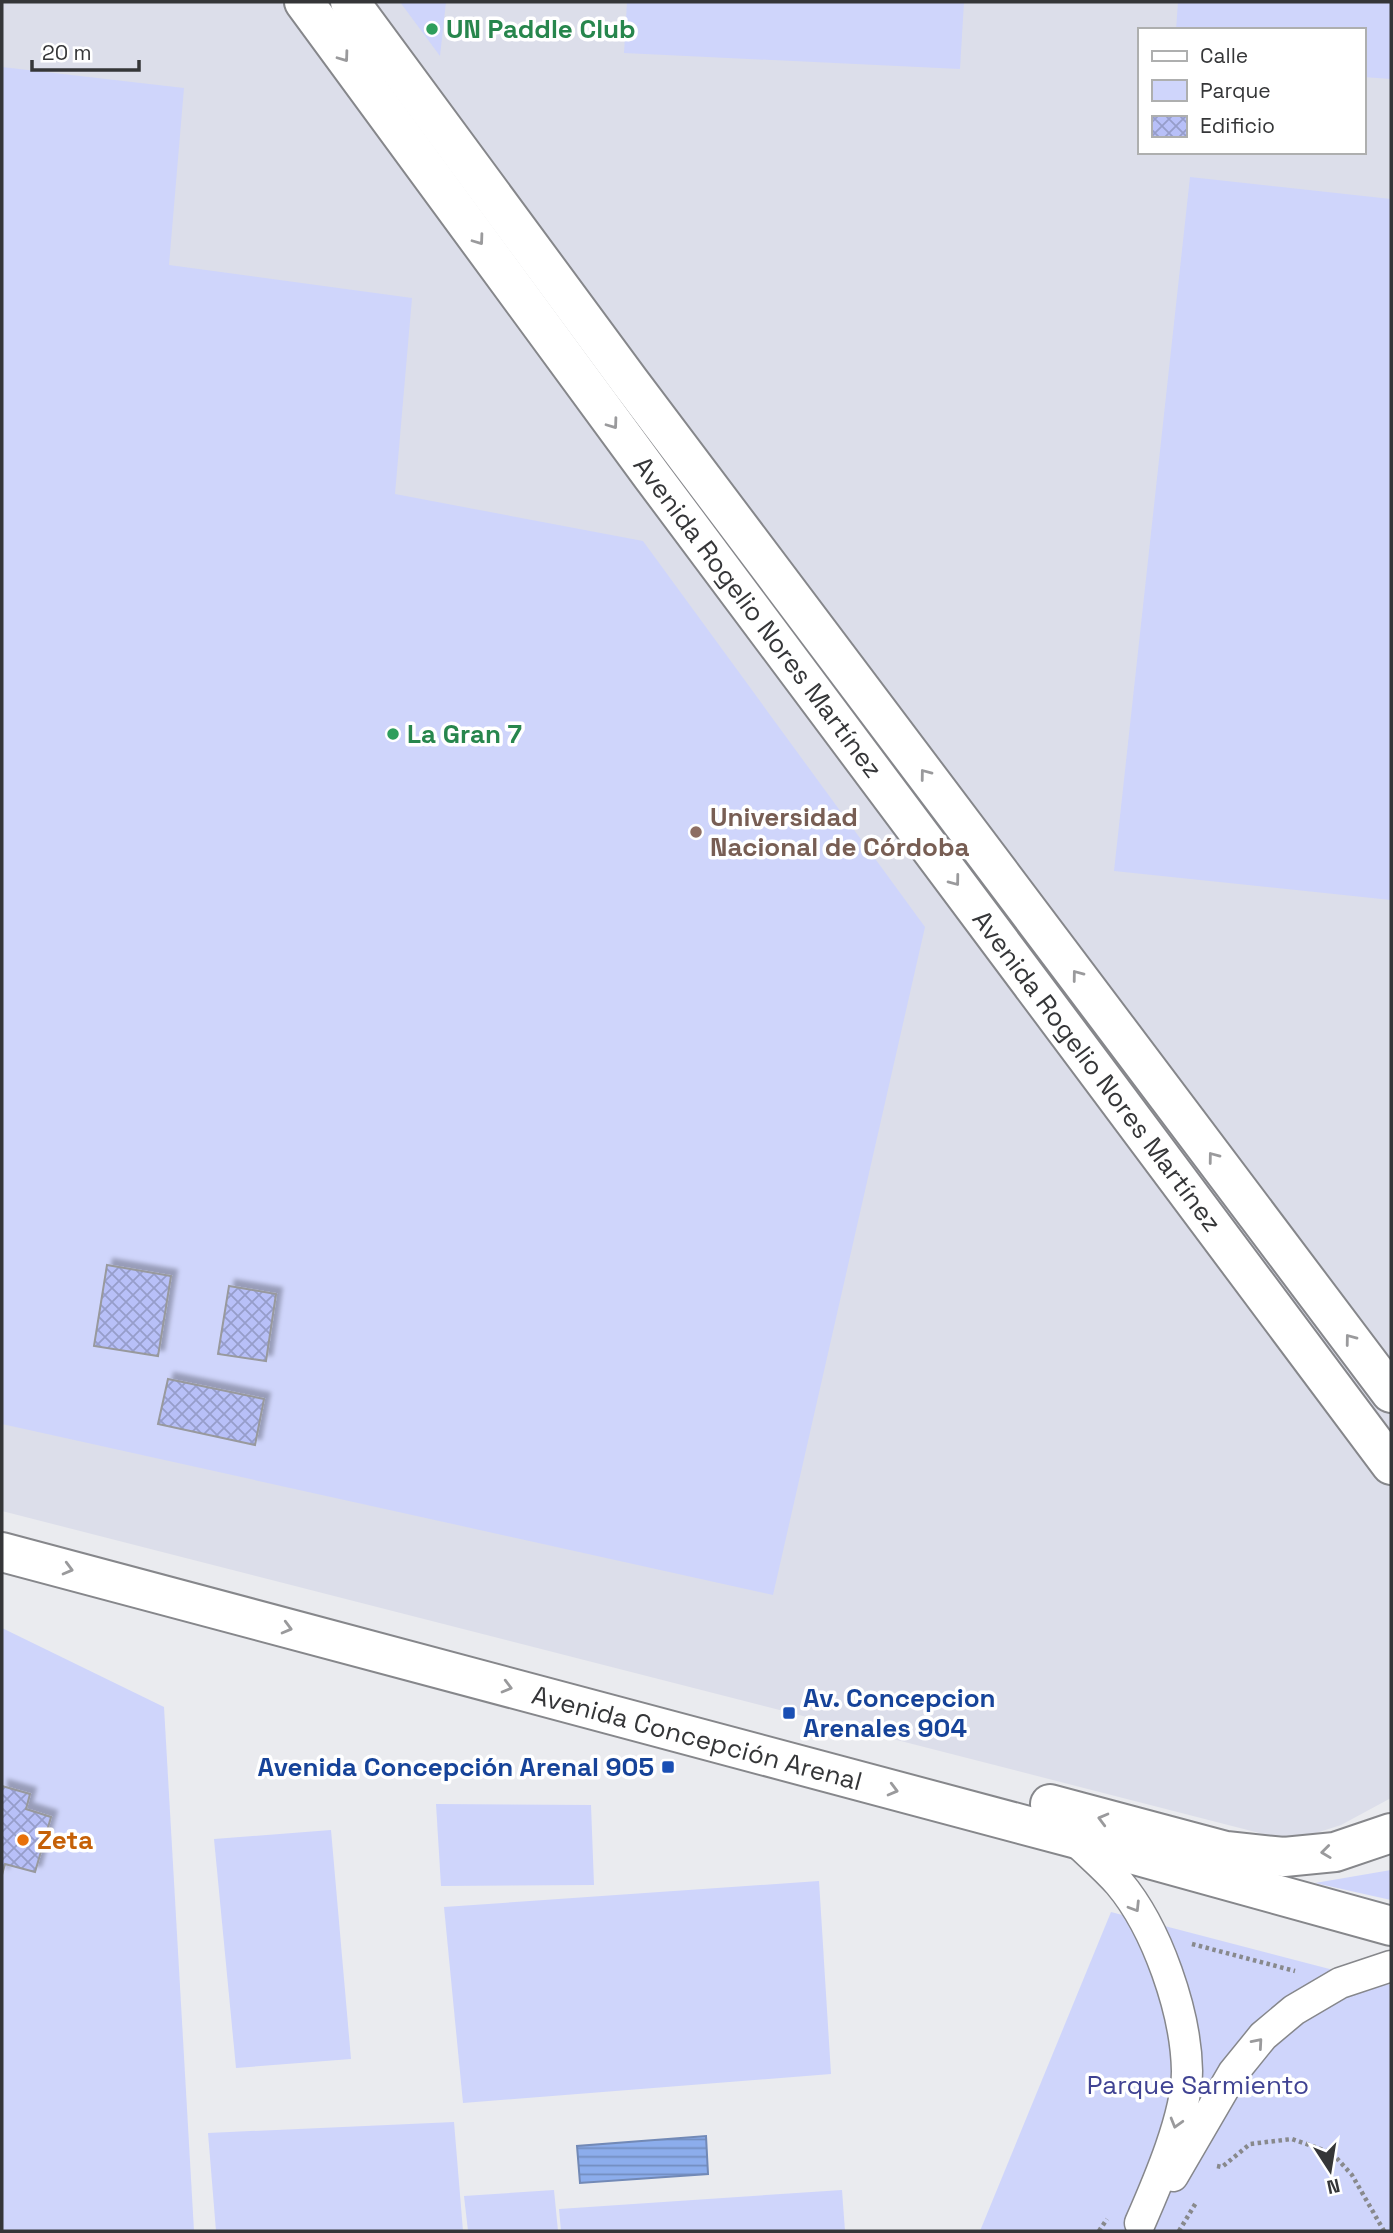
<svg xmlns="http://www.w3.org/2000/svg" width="1393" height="2233" viewBox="0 0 1393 2233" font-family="'Space Grotesk',sans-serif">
	<defs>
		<pattern id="water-rules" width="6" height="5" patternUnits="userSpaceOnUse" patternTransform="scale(1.75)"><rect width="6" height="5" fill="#8cadec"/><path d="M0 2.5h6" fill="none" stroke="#738ec0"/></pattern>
		<pattern id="building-cross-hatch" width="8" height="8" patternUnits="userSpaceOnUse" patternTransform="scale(1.75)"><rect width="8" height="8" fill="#b8c0f8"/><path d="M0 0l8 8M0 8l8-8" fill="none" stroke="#969dca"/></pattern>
		<filter id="shadow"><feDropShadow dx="6" dy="-6" stdDeviation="2" flood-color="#0004"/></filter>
	</defs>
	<rect width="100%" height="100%" fill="#eaebef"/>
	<path fill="#dcdeea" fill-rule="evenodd" d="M2,2h1389v1796l-50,27 -50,16 -1289,-330zM1139,30h224v122h-224z"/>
	<g fill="#cfd5fb">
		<polygon points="400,2 446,2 440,56"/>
		<polygon points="627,2 964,2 960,69 624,53"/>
		<polygon points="1178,2 1391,2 1391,79 1363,77 1363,30 1176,30"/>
		<polygon points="2,67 184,88 169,265 412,298 395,494 643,541 925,927 773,1595 2,1424"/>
		<polygon points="1190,177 1391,199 1391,900 1114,871"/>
		<polygon points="2,1628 164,1707 194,2231 2,2231"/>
		<polygon points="436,1804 591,1805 594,1885 441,1886"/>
		<polygon points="331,1830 351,2059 236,2068 214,1839"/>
		<polygon points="1391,1870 1391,1900 1315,1883"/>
		<polygon points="819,1881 831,2074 463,2103 444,1907"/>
		<polygon points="1111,1912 1391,1985 1391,2231 980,2231"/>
		<polygon points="454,2122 463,2231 216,2231 208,2133"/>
		<polygon points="554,2190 558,2231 468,2231 464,2196"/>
		<polygon points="842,2190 845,2231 561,2231 559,2209"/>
	</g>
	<polygon fill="url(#water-rules)" stroke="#7289b6" stroke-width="2" points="706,2136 708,2174 580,2183 577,2146"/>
	<g fill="url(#building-cross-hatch)" stroke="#98999d" stroke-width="2" filter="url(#shadow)">
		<polygon points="107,1265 171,1276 158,1356 94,1346"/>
		<polygon points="229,1286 276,1294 266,1361 218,1354"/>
		<polygon points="168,1379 264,1399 255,1445 158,1424"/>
		<polygon points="2,1786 30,1794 26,1809 51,1817 35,1872 5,1864 2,1875"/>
	</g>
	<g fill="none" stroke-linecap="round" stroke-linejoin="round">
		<g stroke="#86878b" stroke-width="33">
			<g id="street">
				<path d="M1073,1838c15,15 32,29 46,45 38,45 67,129 68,188 0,44 -29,111 -47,152"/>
				<polyline points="1173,2176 1233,2073 1263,2036 1294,2010 1340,1983 1391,1966"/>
			</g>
		</g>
		<g stroke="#86878b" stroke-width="42">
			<g id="secondary">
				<polyline points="304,2 652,476 1391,1465"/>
				<polyline points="350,2 630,382 1391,1393"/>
				<polyline points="2,1552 1073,1838 1391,1926"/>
				<polyline points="1050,1804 1226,1851 1284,1857 1335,1852 1391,1833"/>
			</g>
		</g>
		<g stroke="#88898c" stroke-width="4.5" stroke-dasharray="3.5 3.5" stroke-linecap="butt">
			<polyline points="1192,1944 1295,1971"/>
			<polyline points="1217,2166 1222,2167 1250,2144 1292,2139 1332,2153 1352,2175 1384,2231"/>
			<polyline points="1099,2231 1107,2219"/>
			<polyline points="1179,2231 1197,2201"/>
		</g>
		<use href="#street" stroke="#fff" stroke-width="30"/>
		<use href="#secondary" stroke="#fff" stroke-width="38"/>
	</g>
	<defs><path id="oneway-chevron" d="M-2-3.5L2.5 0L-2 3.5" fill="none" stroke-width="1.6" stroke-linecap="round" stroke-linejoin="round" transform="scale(1.75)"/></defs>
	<g stroke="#9a9a9c">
		<use href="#oneway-chevron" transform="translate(344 57) rotate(54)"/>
		<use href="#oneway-chevron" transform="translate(479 240) rotate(54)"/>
		<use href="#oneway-chevron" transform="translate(613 424) rotate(54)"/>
		<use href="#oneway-chevron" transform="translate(925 774) rotate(-127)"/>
		<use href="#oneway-chevron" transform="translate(955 881) rotate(53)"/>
		<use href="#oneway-chevron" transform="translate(1077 975) rotate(-127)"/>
		<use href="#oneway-chevron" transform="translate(1213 1157) rotate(-127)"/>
		<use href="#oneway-chevron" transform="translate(1350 1339) rotate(-127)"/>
		<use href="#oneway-chevron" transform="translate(68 1569) rotate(15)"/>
		<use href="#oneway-chevron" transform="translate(287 1628) rotate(15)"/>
		<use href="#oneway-chevron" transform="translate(507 1687) rotate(15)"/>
		<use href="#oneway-chevron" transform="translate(893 1790) rotate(15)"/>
		<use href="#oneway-chevron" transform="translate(1103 1819) rotate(-165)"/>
		<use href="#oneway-chevron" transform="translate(1326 1852) rotate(173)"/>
		<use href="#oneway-chevron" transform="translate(1135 1907) rotate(58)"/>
		<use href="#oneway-chevron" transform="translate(1258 2043) rotate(-49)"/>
		<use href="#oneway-chevron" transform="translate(1176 2123) rotate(106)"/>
	</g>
	<g fill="#2e9e5b" stroke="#fff" stroke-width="2.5">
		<circle cx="432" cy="29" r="7"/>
		<circle cx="393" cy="734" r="7"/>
	</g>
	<circle fill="#8d6e63" stroke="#fff" stroke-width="2.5" cx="696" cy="832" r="7"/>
	<g fill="#1a4fb4" stroke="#fff" stroke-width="2.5">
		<rect x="782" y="1706" width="14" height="14" rx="3.5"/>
		<rect x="661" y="1760" width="14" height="14" rx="3.5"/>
	</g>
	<circle fill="#e8710a" stroke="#fff" stroke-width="2.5" cx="23" cy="1840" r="7"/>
	<g text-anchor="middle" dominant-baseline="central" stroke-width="7" stroke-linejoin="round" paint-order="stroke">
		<g font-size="26" font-weight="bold" fill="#27864d" stroke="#fff" text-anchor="start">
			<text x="446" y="29">UN Paddle Club</text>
			<text x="407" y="734">La Gran 7</text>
		</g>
		<g font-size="26" fill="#353638" stroke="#fff">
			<text transform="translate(758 617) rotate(53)">Avenida Rogelio Nores Martínez</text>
			<text transform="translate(1097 1071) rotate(53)">Avenida Rogelio Nores Martínez</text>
			<text transform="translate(697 1738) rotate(15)">Avenida Concepción Arenal</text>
		</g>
		<g font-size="26" font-weight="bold" fill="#785e54" stroke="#fff" text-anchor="start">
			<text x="710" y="817">Universidad<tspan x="710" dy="30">Nacional de Córdoba</tspan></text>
		</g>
		<g font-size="26" font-weight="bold" fill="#164399" stroke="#fff" text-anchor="start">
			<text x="803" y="1698">Av. Concepcion<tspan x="803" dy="30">Arenales 904</tspan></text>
			<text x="654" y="1767" text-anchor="end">Avenida Concepción Arenal 905</text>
		</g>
		<g font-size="26" font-weight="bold" fill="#c56008" stroke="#fff" text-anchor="start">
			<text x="37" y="1840">Zeta</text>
		</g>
		<g font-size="26" fill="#404393" stroke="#fff">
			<text x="1198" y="2085">Parque Sarmiento</text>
		</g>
	</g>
	<rect width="1393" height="2233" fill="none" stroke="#353638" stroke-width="7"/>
	<rect x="1138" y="28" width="228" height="126" fill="#ffffff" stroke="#aeafaf" stroke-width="2"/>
	<rect x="1152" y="51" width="35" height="10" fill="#ffffff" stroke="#aeafaf" stroke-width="2"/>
	<text x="1200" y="63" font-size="21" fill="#353638">Calle</text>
	<rect x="1152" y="80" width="35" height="21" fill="#cfd5fb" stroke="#aeafaf" stroke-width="2"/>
	<text x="1200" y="98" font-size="21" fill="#353638">Parque</text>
	<rect x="1152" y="116" width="35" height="21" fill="url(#building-cross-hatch)" stroke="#aeafaf" stroke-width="2"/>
	<text x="1200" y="133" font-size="21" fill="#353638">Edificio</text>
	<g transform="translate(1330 2170) rotate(168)" stroke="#ffffff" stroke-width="5" paint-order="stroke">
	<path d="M0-5L12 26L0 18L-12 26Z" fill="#353638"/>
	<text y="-10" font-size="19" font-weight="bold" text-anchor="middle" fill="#353638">N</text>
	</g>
	<path d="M32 60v10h107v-10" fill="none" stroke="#353638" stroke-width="3.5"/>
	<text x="42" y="60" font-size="21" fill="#353638" stroke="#ffffff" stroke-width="5" paint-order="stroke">20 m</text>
</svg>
